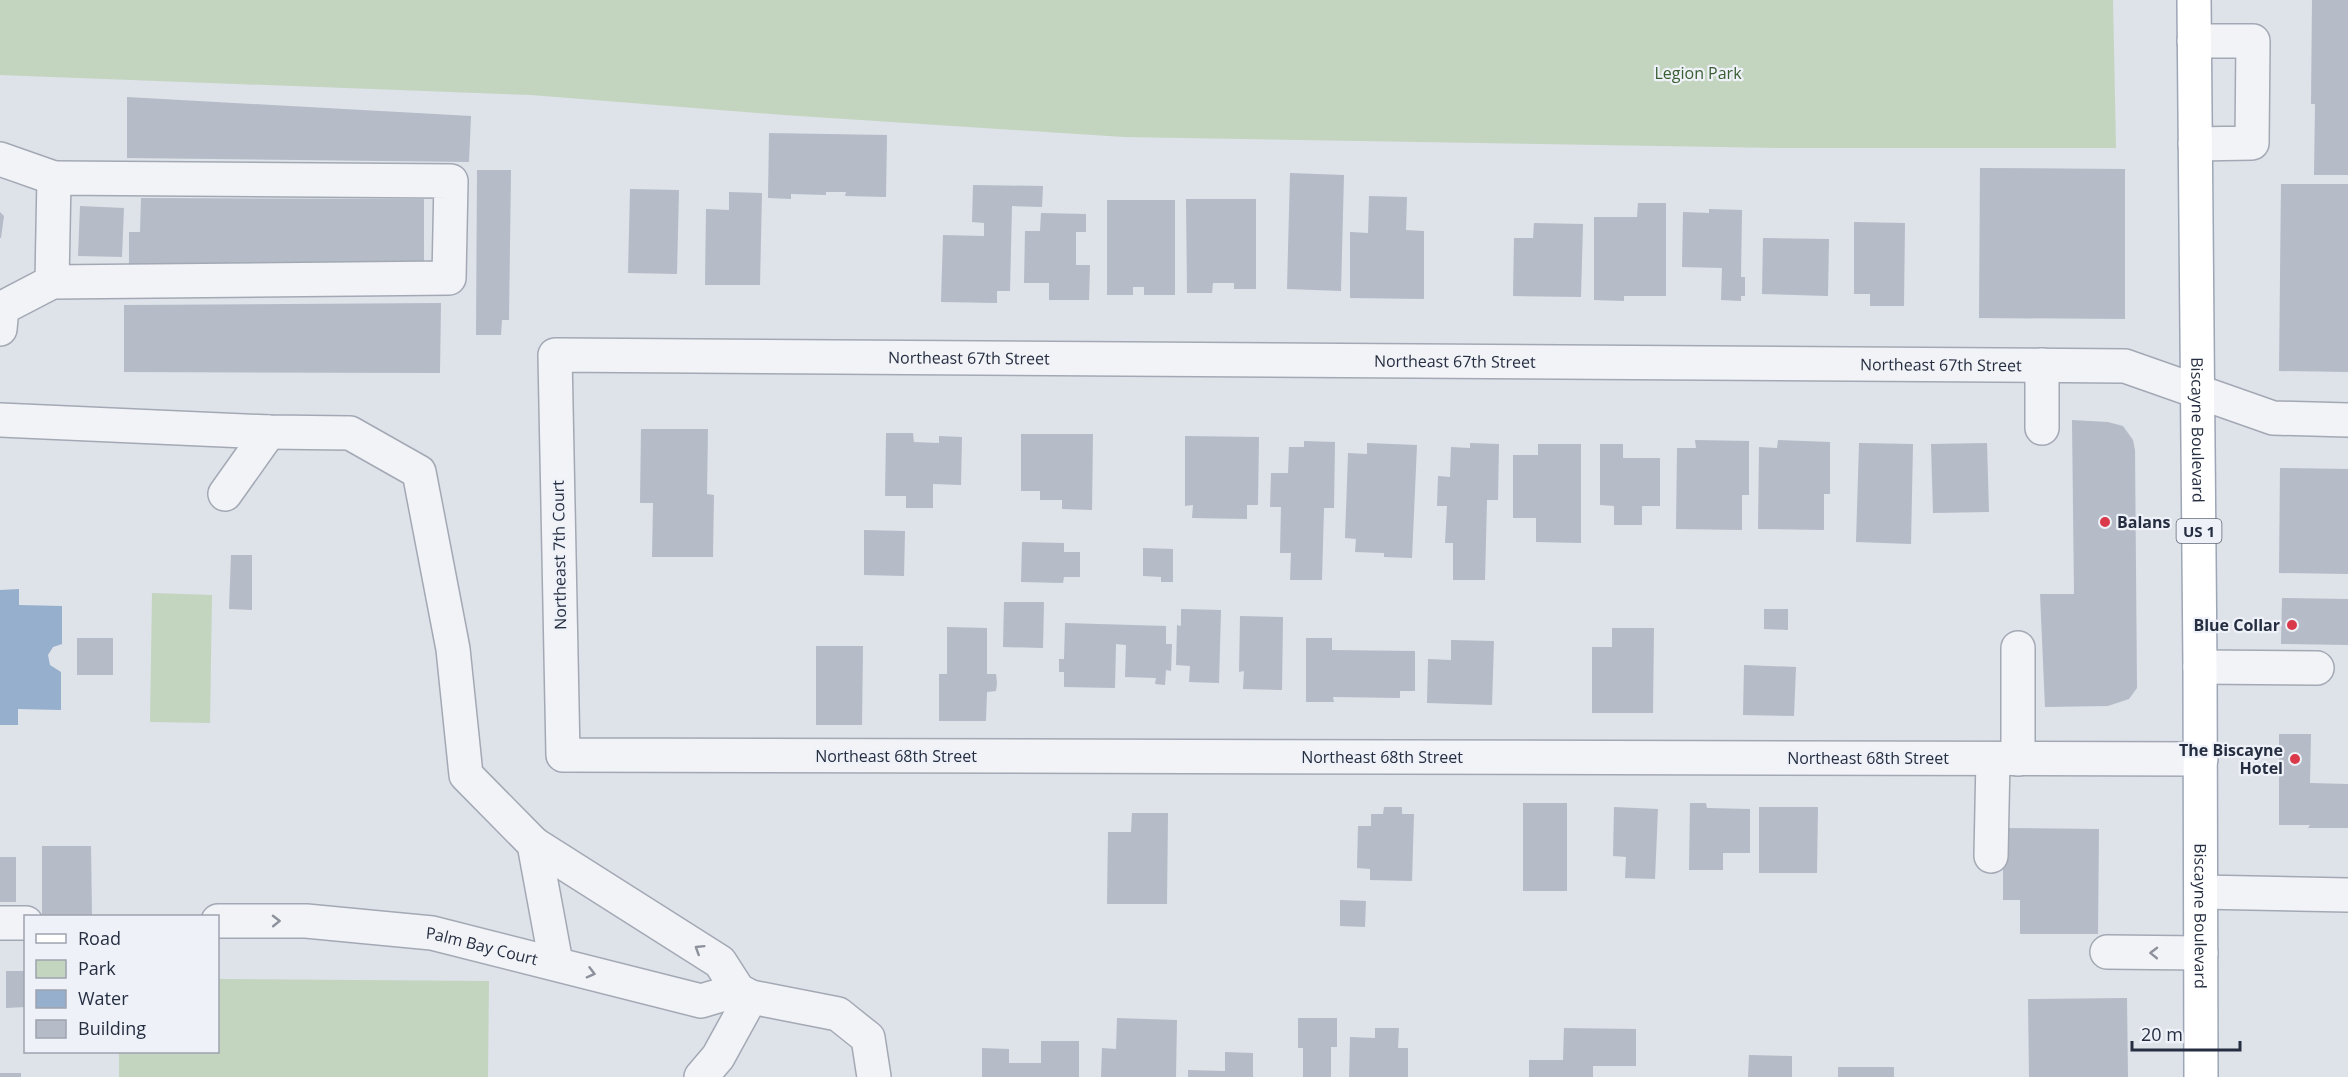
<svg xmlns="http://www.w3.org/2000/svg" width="2348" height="1077" viewBox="0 0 2348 1077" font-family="'Open Sans',sans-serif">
	<rect width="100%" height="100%" fill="#dee2e9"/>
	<g fill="#c3d4bf">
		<polygon points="0,0 2113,0 2116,148 1782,148 1124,137 784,115 531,95 0,75"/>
		<polygon points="152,593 212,595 210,723 150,722"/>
		<polygon points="218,979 489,981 488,1077 119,1077 119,1052 218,1052"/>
	</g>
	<polygon fill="#96afcc" points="19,589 19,605 62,606 62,644 53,647 48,655 50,665 61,672 61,710 18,709 18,725 0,725 0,590"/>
	<g fill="#b5bbc7">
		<polygon points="2312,0 2348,0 2348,175 2314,175 2315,104 2311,104"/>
		<polygon points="127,97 471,116 469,162 127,158"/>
		<polygon points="769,133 887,135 886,197 845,196 846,192 826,192 826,195 791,194 791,199 768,198"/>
		<polygon points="1980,168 2125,169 2125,319 1979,318"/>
		<polygon points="477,170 511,170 509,320 502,320 501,335 476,335"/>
		<polygon points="1290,173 1344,175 1341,291 1287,289"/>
		<polygon points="2281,184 2348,184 2348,372 2279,371"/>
		<polygon points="973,185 1043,186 1042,207 1012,206 1010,291 997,291 997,303 941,302 943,235 984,236 984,223 972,222"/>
		<polygon points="630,189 679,190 677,274 628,273"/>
		<polygon points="729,192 762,193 760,285 705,285 706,209 729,210"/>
		<polygon points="1369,196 1407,197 1406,230 1424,231 1424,299 1350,298 1350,232 1368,233"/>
		<polygon points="141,198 424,199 424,266 129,265 129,232 140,232"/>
		<polygon points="1186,199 1256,199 1256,289 1234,289 1234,283 1213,283 1212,293 1187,293"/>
		<polygon points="1107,200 1175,200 1175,295 1144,295 1144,287 1133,287 1133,295 1107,295"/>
		<polygon points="1638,203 1666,203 1666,296 1624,296 1624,301 1594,300 1594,217 1637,217"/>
		<polygon points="80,206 124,208 122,257 78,256"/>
		<polygon points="1709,209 1742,210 1741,277 1745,277 1745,296 1741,296 1741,301 1721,300 1722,268 1682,267 1683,212 1709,213"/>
		<polygon points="0,212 4,216 1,238 0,238"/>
		<polygon points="1041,213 1086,214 1086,232 1076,232 1076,265 1090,265 1089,300 1049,300 1049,283 1024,283 1025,231 1040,231"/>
		<polygon points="1854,222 1905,223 1904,306 1870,306 1870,294 1854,294"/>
		<polygon points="1534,223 1583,224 1581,297 1513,296 1514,238 1533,238"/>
		<polygon points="1763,238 1829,239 1828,296 1762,294"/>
		<polygon points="441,303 440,373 124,372 124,305"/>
		<polygon points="2072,420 2108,422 2123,426 2133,440 2135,450 2137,688 2129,699 2108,706 2045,707 2040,594 2074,594"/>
		<polygon points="641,429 708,429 707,494 714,495 713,557 652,557 653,503 640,503"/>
		<polygon points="886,433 913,433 914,442 939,443 939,436 962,437 961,485 933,484 933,508 906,508 906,496 885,496"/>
		<polygon points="1021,434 1093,434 1092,510 1062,509 1062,500 1040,500 1040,491 1021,491"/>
		<polygon points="1185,436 1259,437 1258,505 1247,505 1247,519 1192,518 1193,505 1185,506"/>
		<polygon points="1695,440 1749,441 1749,495 1742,495 1742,530 1676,529 1677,448 1696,448"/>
		<polygon points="1778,440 1830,442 1830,494 1824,494 1824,530 1758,529 1759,447 1777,448"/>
		<polygon points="1304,441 1335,442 1334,508 1324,508 1322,580 1290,580 1291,553 1280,553 1281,507 1270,507 1271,473 1288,473 1289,447 1304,447"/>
		<polygon points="1367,443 1417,445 1412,558 1384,557 1384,553 1355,552 1356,539 1345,538 1348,453 1367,454"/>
		<polygon points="1470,443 1499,444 1498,500 1487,500 1485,580 1453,580 1453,543 1445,543 1447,506 1437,506 1438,476 1450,477 1451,447 1470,448"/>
		<polygon points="1859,443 1913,444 1911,544 1856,542"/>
		<polygon points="1987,443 1989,512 1933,513 1931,444"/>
		<polygon points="1538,444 1581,444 1581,543 1536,542 1536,518 1513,518 1513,455 1538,455"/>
		<polygon points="1600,444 1623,444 1623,458 1660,458 1660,506 1642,506 1642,525 1614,525 1614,506 1600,505"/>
		<polygon points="2280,468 2348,469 2348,574 2279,573"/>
		<polygon points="864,530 905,531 904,576 864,575"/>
		<polygon points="1022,542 1064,543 1064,552 1080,552 1080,577 1064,577 1063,583 1021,582"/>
		<polygon points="1143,548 1173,549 1173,582 1161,582 1161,577 1143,576"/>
		<polygon points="231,555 252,555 252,610 229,609"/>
		<polygon points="2282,598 2348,599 2348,645 2281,644"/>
		<polygon points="1004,602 1044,602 1043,648 1003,647"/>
		<polygon points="1181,609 1221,610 1219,683 1189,682 1190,666 1176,665 1177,625 1181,626"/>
		<polygon points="1764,609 1788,609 1788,630 1764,629"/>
		<polygon points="1240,616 1283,617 1282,690 1243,689 1244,671 1239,672"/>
		<polygon points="1065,623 1166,626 1166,644 1172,644 1171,671 1166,670 1165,685 1155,684 1156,678 1125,677 1126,645 1116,644 1115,688 1064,687 1064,672 1059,672 1059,659 1064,659"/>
		<polygon points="947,627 987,628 987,674 996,674 997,683 996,691 987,692 986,721 939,721 939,674 947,674"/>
		<polygon points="1612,628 1654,628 1653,713 1592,713 1592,647 1612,647"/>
		<rect x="77" y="638" width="36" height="37"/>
		<polygon points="1306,638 1332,638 1332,650 1415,651 1415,691 1400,691 1400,698 1333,697 1334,702 1306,702"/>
		<polygon points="1451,640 1494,641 1492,705 1427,703 1428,659 1451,660"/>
		<polygon points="816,646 863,646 862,725 816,725"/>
		<polygon points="1744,665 1796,667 1794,716 1743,715"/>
		<polygon points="2279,734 2311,734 2310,783 2348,784 2348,828 2308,828 2310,825 2279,825"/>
		<rect x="1523" y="803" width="44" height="88"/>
		<polygon points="1690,803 1706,803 1707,808 1750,809 1750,853 1723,853 1723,870 1689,870"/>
		<polygon points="1384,807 1402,807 1402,814 1414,814 1412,881 1370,880 1370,869 1357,868 1358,826 1371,826 1371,814 1383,814"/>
		<polygon points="1614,807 1658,809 1655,879 1625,878 1626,857 1613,856"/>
		<polygon points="1759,807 1818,807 1817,873 1759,873"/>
		<polygon points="1132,813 1168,813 1167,904 1107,904 1108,832 1131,832"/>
		<polygon points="2003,828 2099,829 2098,934 2020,934 2020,900 2003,900"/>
		<polygon points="42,846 91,846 92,916 42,916"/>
		<rect x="0" y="857" width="16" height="45"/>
		<polygon points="1340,900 1366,901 1365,927 1340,926"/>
		<polygon points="6,971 26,971 26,1007 6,1008"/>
		<polygon points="2127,998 2128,1077 2029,1077 2028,999"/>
		<polygon points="1117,1018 1177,1020 1176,1077 1101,1077 1102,1048 1116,1049"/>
		<polygon points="1298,1018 1337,1018 1337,1047 1331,1047 1331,1077 1303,1077 1303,1048 1298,1048"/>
		<polygon points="1375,1028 1399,1028 1398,1048 1408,1048 1408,1077 1349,1077 1350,1037 1375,1038"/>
		<polygon points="1564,1028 1636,1029 1636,1066 1593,1066 1593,1077 1529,1077 1529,1060 1563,1060"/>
		<polygon points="1041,1041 1079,1041 1079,1077 982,1077 982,1048 1009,1049 1009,1063 1041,1063"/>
		<polygon points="1225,1052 1253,1053 1253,1077 1188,1077 1188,1070 1225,1071"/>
		<polygon points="1749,1055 1792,1056 1792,1077 1748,1077"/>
		<rect x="1838" y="1067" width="56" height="10"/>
		<rect x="0" y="1073" width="21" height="4"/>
	</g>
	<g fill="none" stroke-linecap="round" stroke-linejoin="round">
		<g stroke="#a3a9b4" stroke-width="36">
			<g id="minor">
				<polyline points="2194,41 2253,41 2252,143 2195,144"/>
				<polyline points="0,159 54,178"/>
				<polyline points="0,329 2,308 52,282 449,278 451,181 54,178 52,282"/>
				<polyline points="0,420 269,432 350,433 419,472 453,649 466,775 534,844 556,963"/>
				<polyline points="2042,428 2042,365"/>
				<polyline points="225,494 269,432"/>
				<polyline points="2018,648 2018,759"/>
				<polyline points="2200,667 2317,668"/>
				<path id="s1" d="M2201,759l-1638,-4 -8,-400 1570,11 148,52 75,2"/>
				<polyline points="534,844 720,962 738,990 751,997 838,1014 868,1038 874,1077"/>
				<polyline points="1991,856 1993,759"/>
				<polyline points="2201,892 2348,895"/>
				<path id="s2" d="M218,921h88l126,12 269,68 37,-11"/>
				<polyline points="0,923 26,923"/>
				<polyline points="2107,952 2201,953"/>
				<polyline points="701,1077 718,1057 751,997"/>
			</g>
		</g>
		<g stroke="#9da6b6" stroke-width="36">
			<g id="major">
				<path id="s3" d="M2194,0l6,667 1,410"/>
			</g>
		</g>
		<use href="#minor" stroke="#f2f3f7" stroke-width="33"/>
		<use href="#major" stroke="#fff" stroke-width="33"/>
	</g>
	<defs><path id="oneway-chevron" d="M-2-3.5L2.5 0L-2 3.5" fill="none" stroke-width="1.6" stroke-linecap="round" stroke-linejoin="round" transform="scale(1.5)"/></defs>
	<g stroke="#8c919c">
		<use href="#oneway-chevron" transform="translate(276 921) rotate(-1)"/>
		<use href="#oneway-chevron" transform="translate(699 949) rotate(-148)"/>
		<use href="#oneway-chevron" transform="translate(2154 953) rotate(-179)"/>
		<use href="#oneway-chevron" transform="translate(591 973) rotate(15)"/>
	</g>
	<g fill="#d9394b" stroke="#eef1f7" stroke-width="2">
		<circle cx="2105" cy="522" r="6"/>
		<circle cx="2292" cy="625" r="6"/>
		<circle cx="2295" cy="759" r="6"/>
	</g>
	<g text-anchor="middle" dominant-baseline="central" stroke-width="4.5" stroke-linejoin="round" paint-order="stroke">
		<rect fill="#eef1f7" stroke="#626978" stroke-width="1.5" x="2176.5" y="519" width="45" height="24" rx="4.5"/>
		<g font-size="15" font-weight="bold" fill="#262f42">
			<text x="2199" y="531">US 1</text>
		</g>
		<g font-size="16" fill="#395e32" stroke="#eef1f7">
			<text x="1698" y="73">Legion Park</text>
		</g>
		<g font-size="16" fill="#262f42" stroke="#eef1f7">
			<text stroke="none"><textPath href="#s1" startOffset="2452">Northeast 67th Street</textPath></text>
			<text stroke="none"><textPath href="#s1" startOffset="2938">Northeast 67th Street</textPath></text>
			<text stroke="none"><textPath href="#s1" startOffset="3424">Northeast 67th Street</textPath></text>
			<text stroke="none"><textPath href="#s3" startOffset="430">Biscayne Boulevard</textPath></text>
			<text transform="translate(559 555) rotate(-91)">Northeast 7th Court</text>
			<text x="896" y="756">Northeast 68th Street</text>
			<text x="1382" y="757">Northeast 68th Street</text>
			<text x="1868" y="758">Northeast 68th Street</text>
			<text stroke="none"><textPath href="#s3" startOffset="916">Biscayne Boulevard</textPath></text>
			<text stroke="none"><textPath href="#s2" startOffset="266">Palm Bay Court</textPath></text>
		</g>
		<g font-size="16" font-weight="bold" fill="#262f42" stroke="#eef1f7" text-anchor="end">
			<text x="2117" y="522" text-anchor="start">Balans</text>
			<text x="2280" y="625">Blue Collar</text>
			<text x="2283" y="750">The Biscayne<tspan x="2283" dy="18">Hotel</tspan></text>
		</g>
	</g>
	<rect x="24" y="915" width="195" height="138" fill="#eef1f7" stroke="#9ea3af" stroke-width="1.5"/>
	<rect x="36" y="934" width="30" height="9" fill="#ffffff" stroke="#9ea3af" stroke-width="1.5"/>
	<text x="78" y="945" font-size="18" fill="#262f42">Road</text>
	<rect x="36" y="960" width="30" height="18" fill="#c3d4bf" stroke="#9ea3af" stroke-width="1.5"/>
	<text x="78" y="975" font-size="18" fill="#262f42">Park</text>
	<rect x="36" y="990" width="30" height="18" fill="#96afcc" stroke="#9ea3af" stroke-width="1.5"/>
	<text x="78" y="1005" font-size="18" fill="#262f42">Water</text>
	<rect x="36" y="1020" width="30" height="18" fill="#b5bbc7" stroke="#9ea3af" stroke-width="1.5"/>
	<text x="78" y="1035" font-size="18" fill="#262f42">Building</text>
	<path d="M2132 1041v9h108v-9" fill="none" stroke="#262f42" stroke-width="3"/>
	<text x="2141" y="1041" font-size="18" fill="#262f42" stroke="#eef1f7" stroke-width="4.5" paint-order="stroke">20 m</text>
</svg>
